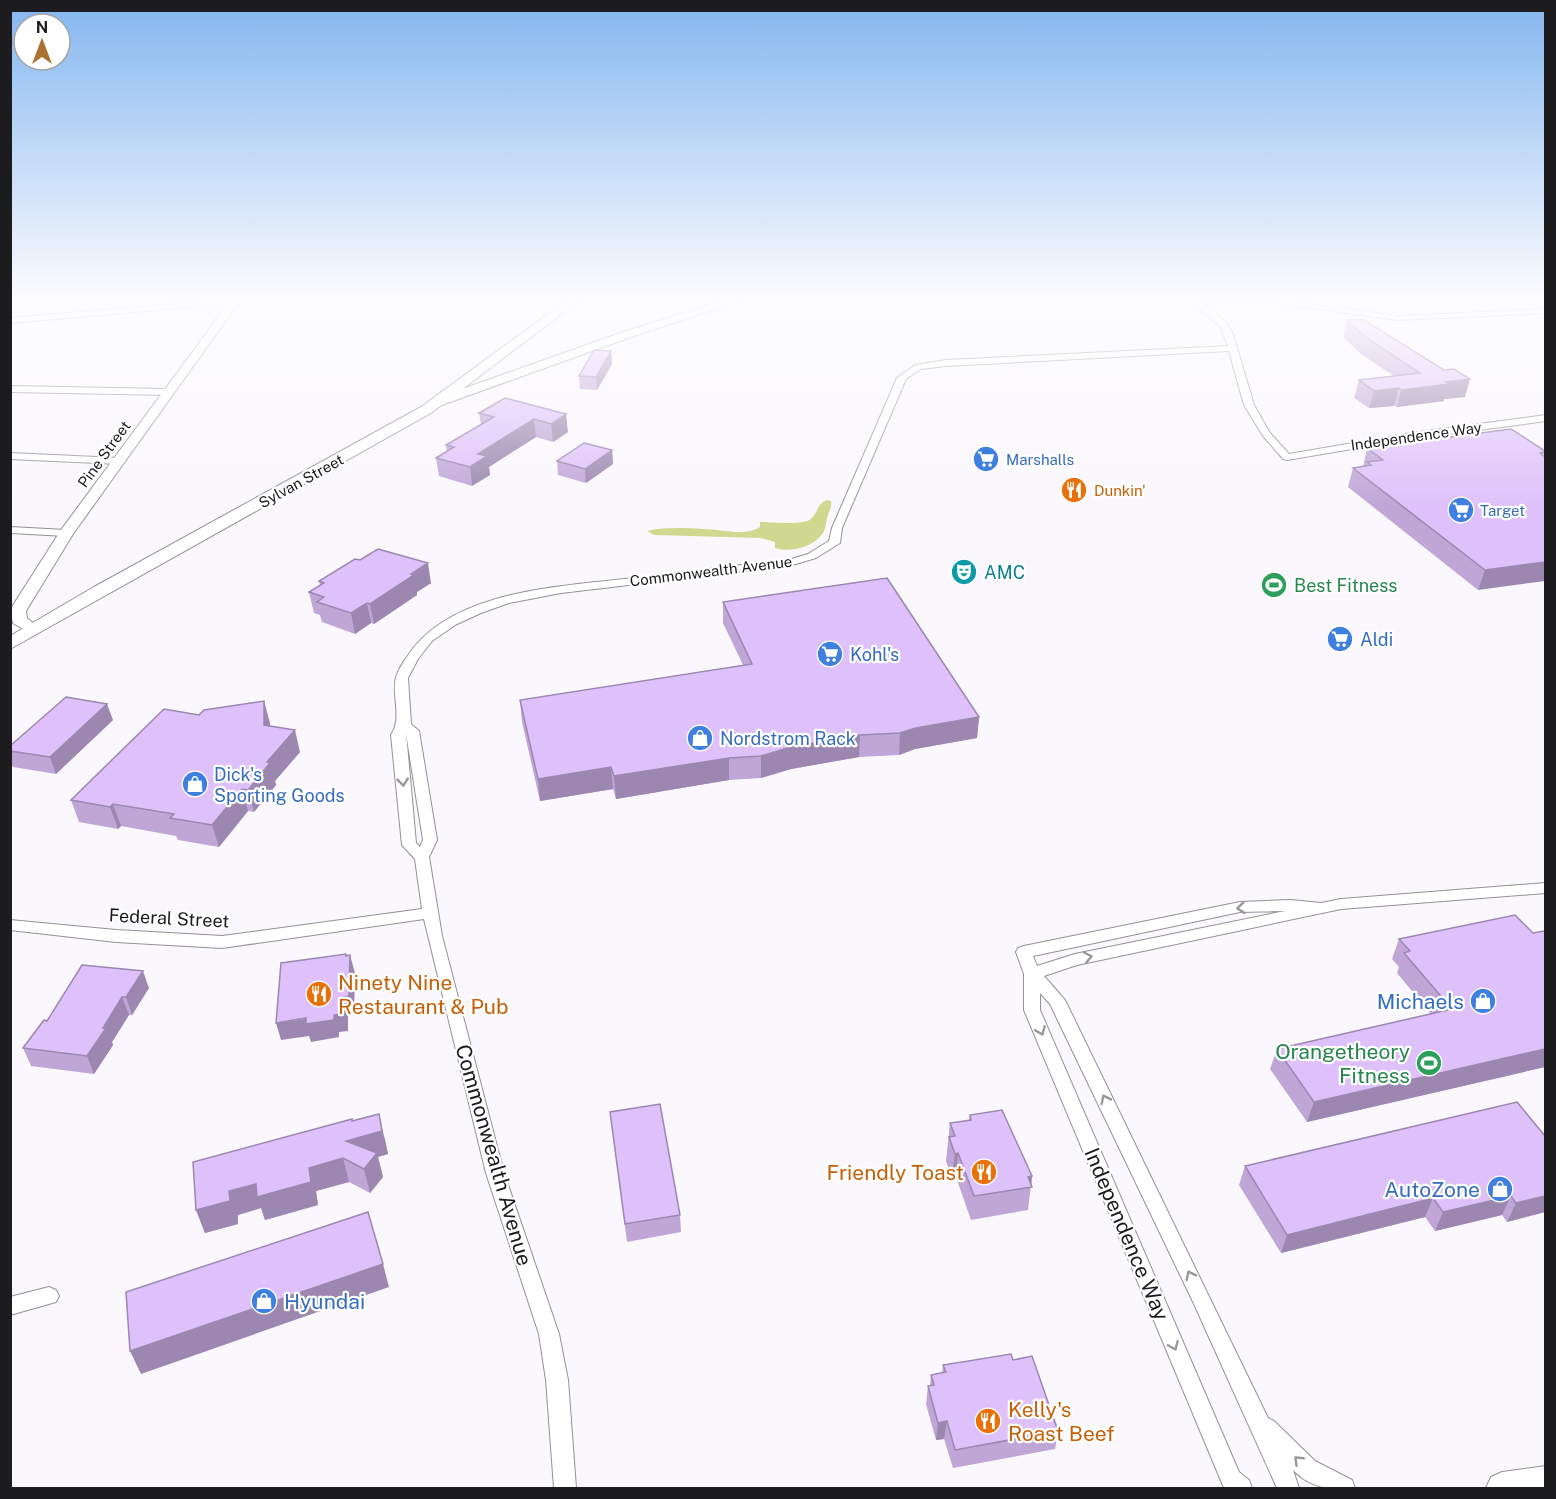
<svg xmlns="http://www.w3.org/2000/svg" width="1556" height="1499" viewBox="0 0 1556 1499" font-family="'Public Sans',sans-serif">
	<rect width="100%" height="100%" fill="#fbf8fd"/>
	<path fill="#ced98f" d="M827,500l4,1c1,6 -1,8 -3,14 -2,6 -2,13 -5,18 -9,14 -33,20 -48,15v-6l-14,-4 -107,-3 -7,-4c17,-4 39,-3 57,-2 18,0 39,8 56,-2v-5c11,0 46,4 52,-4 6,-6 5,-14 15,-18z"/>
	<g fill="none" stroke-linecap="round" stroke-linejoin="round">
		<g stroke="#939195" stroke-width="2">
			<g id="minor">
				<path d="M1185,297l88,2 125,17 148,-7v4l-148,7 -125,-17h-71l24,19 7,12 21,71 16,28 19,21 122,-21 135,-18v6l-135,18 -124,21 -4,-1 -20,-23 -19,-31 -15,-54 -283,15 -25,3 -15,10 -64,149 -2,15 -24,15 -27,8 -228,27 -52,10 -28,10 -26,12 -23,16 -14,18 -10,19 3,46 8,7 18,109 -8,17 13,79 62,237 55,161 9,46 8,108h-22l-8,-108 -7,-46 -53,-161 -62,-254 -202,29 -106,-6 -106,-12v-10l106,10 106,6 200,-27 -7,-50 -13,-14 -11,-110c12,-19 0,-38 5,-58 2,-6 7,-15 11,-20 44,-69 162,-71 235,-80 49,-6 97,-12 146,-17l20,-6 21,-13 3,-13 65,-150 18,-13 31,-5 282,-14 -8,-20zM406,733l17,107 -3,7 -4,-4z"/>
				<polygon points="233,299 236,299 236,303 10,323 10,318"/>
				<polygon points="10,386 169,389 174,392 169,395 10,392"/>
				<polygon points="10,453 118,458 123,461 118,464 10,459"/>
				<polygon points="10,527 66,530 71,533 66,536 10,533"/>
				<path d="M1546,883v10l-205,16 -264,56 -33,11 21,24 203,418 6,3 41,40 37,19 3,8c-23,3 -45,0 -62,-18l6,18h-22l-83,-184 -144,-300 -10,-11v17l199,462 10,8 3,8h-28l-200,-478v-36l-8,-22 2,-4 6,-2 216,-44 51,-2 30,3 20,-4zM1285,911l-210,43 -38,12 -4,-10 207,-44z"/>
				<polygon points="49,1287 56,1290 59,1296 56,1302 10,1315 10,1297"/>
			</g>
		</g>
		<g stroke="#939195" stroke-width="2">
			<g id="tertiary">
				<polygon points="230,297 240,297 237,305 73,534 26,611 27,618 41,630 33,635 13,623 10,610 61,530 211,327"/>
				<polygon points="736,297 752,297 634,336 442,405 438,406 432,402 434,399 626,331"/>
			</g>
		</g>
		<g stroke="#939195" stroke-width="2">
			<g id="secondary">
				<polygon points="571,297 584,297 431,413 10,649 10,636 94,587 421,407"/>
				<polygon points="1546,1466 1546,1488 1486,1488 1491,1477 1502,1472"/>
			</g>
		</g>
		<use href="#minor" fill="#fff" fill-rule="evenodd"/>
		<use href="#tertiary" fill="#fff" fill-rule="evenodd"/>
		<use href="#secondary" fill="#fff" fill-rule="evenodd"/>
	</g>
	<g fill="#bfa6d7">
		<polygon points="1347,320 1465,397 1444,399 1444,401 1397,407 1394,406 1369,408 1354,398 1359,380 1394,376 1361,354 1343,337"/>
		<polygon points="611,351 612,364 597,390 580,389 579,376"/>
		<polygon points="505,398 568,432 553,442 536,437 489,467 490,475 472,486 439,476 436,458 447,451 446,445 481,424 479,413"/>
		<polygon points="1367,448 1545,451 1478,590 1348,487 1353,468 1363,467"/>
		<polygon points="612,450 613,464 586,483 558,475 557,461"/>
		<polygon points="319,581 431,583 417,592 417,595 374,624 371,623 355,634 322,622 320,615 314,613 309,592 320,585"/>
		<polygon points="723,602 979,717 977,738 915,749 899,755 859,757 791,769 761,778 729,780 616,799 613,789 540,801 522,722 520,700 743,665 723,623"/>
		<polygon points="199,715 270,723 270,726 300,752 275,781 276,785 254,812 248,811 219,847 178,840 176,836 121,826 118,829 79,822 71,800"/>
		<polygon points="113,720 56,774 13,767 10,761 10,746"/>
		<polygon points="1399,939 1545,1067 1307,1122 1270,1069 1277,1049 1431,1014 1397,973 1399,967 1392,959"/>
		<polygon points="149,988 132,1015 129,1015 112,1042 113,1045 94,1074 31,1066 23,1048 47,1021"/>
		<polygon points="1517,1102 1545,1212 1507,1222 1502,1215 1435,1231 1425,1217 1281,1253 1239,1185 1245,1166"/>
		<polygon points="610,1112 680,1215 681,1232 627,1242"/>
		<polygon points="970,1115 1032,1176 1028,1210 971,1220 956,1177 952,1178 946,1161 950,1123 969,1120"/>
		<polygon points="352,1121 385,1138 388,1154 378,1157 383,1177 370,1193 349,1182 316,1191 318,1205 265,1220 261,1208 238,1215 238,1224 205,1233 196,1210"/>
		<polygon points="1013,1360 1058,1431 1055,1449 953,1468 944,1439 936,1440 926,1404 928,1386 930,1386 931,1375 942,1373 943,1365"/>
	</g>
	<g fill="#9b87af">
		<polygon points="611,351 612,364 597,390 596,377"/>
		<polygon points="1470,379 1465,397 1444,399 1444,401 1397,407 1401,390"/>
		<polygon points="1399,388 1394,406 1369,408 1374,391"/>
		<polygon points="566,414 568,432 553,442 551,424"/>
		<polygon points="534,419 536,437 489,467 490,475 472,486 470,467 478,454"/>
		<polygon points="612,450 613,464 586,483 585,469"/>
		<polygon points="1545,562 1545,581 1478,590 1485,570"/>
		<polygon points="428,563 431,583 417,592 417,595 374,624 370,604"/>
		<polygon points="367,603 371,623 355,634 351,613"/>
		<polygon points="264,701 270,723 270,747 264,725"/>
		<polygon points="107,704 113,720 56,774 50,757"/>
		<polygon points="979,717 977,738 915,749 899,755 900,733 916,728"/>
		<polygon points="295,730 300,752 275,781 276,785 254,812 248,790 267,762"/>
		<polygon points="860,735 859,757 791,769 761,778 761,756 791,747"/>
		<polygon points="729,758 729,780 616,799 614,776"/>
		<polygon points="611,767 613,789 540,801 538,779"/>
		<polygon points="242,789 248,811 219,847 212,825"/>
		<polygon points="113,804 121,826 118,829 110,807"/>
		<polygon points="350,955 355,973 354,1014 348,1015 348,1031 339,1032 339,1037 311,1042 309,1036 281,1040 276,1023 334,1015 344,997"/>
		<polygon points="143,971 149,988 132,1015 126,997"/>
		<polygon points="122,997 129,1015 112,1042 113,1045 94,1074 87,1056 103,1028"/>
		<polygon points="1545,1049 1545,1067 1307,1122 1314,1102"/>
		<polygon points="379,1114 388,1154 378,1157 383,1177 370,1193 364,1169 372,1159 353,1164 346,1141 357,1138"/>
		<polygon points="958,1153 956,1177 952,1178 955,1154"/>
		<polygon points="343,1158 349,1182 316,1191 318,1205 265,1220 261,1208 238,1215 238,1224 205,1233 196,1210 229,1191"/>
		<polygon points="1032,1176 1031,1187 1028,1177"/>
		<polygon points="1511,1196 1502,1215 1435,1231 1443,1212"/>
		<polygon points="1545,1196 1545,1212 1507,1222 1516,1203"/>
		<polygon points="1433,1198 1425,1217 1281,1253 1287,1235"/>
		<polygon points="383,1264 389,1287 141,1374 130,1351"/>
		<polygon points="947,1421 944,1439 936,1440 938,1423"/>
	</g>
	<g fill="#dec1fa" stroke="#9b87af" stroke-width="1.5">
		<polygon points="1347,320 1364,320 1444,370 1454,369 1470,379 1446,382 1449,384 1401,390 1399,388 1374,391 1359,380 1420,373 1365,337"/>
		<polygon points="594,350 611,351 596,377 579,376"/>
		<polygon points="505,398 566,414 551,424 534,419 478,454 487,456 470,467 436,458 454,447 446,445 494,417 479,413"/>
		<polygon points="1511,429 1545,451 1545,452 1540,453 1545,457 1545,562 1485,570 1353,468 1371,465 1367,462 1383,460 1367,448"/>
		<polygon points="584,443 612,450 585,469 557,461"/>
		<polygon points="378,549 428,563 411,574 414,575 370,604 367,603 351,613 317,602 324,597 309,592 324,583 319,581 355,559 360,560"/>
		<polygon points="887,578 979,717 916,728 900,733 860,735 791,747 761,756 729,758 614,776 611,767 538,779 520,700 752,664 723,602"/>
		<polygon points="66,697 107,704 50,757 10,751 10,746"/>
		<polygon points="264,701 264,725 295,730 267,762 270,763 248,790 242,789 212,825 170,818 174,814 113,804 110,807 71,800 164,709 199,715 204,710"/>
		<polygon points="1515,915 1533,933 1544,931 1545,932 1545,1049 1314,1102 1277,1049 1452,1009 1404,953 1410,951 1399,939"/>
		<polygon points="346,954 346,956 350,955 349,996 344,997 343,1013 334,1015 334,1020 306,1024 306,1018 276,1023 281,963"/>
		<polygon points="82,965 143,971 126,997 122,997 103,1028 106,1028 87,1056 23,1048 44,1020 47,1021"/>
		<polygon points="1517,1102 1545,1136 1545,1196 1516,1203 1511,1196 1443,1212 1433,1198 1287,1235 1245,1166"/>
		<polygon points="660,1104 680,1215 625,1224 610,1112"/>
		<polygon points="1002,1110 1032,1176 1028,1177 1032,1187 974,1196 958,1153 955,1154 949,1137 955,1136 950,1123 971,1120 970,1115"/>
		<polygon points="379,1114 382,1131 346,1141 377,1153 364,1169 343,1158 309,1168 311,1182 257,1197 256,1184 229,1191 230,1201 196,1210 193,1162 352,1119 352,1121"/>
		<polygon points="368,1212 383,1264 130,1351 126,1292"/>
		<polygon points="1011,1354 1013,1360 1032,1356 1058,1431 955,1450 947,1421 938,1423 928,1386 934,1385 931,1375 946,1372 943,1365"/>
	</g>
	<defs><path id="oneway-chevron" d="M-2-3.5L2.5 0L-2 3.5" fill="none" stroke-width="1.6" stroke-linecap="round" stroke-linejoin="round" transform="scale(1.5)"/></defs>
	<g stroke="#999899">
		<use href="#oneway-chevron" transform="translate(403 782) rotate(84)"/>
		<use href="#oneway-chevron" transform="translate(1241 908) rotate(174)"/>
		<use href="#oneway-chevron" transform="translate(1088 957) rotate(-12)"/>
		<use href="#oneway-chevron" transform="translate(1041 1031) rotate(67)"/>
		<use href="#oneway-chevron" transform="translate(1105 1099) rotate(-116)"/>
		<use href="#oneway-chevron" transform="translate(1190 1275) rotate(-116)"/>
		<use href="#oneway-chevron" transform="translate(1174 1346) rotate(67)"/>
		<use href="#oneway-chevron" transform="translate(1298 1460) rotate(-136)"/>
	</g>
	<linearGradient id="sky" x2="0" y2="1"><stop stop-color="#83b6ef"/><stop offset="0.59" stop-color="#fdfcfe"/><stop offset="1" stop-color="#fdfcfe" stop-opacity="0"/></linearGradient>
	<rect width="1556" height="507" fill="url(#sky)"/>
	<defs>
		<g id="supermarket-disc" transform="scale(1.35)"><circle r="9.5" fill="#3f7fe0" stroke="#fff"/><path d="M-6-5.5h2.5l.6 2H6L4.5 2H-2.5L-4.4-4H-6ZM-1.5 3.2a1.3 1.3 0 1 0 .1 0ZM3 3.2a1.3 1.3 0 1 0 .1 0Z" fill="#fff"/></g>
		<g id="restaurant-disc" transform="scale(1.35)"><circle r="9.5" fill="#e8710a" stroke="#fff"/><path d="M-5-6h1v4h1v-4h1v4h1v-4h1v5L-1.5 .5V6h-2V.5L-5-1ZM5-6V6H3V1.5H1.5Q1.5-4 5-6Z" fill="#fff"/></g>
		<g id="theatre-disc" transform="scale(1.35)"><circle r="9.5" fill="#0f9aa8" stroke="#fff"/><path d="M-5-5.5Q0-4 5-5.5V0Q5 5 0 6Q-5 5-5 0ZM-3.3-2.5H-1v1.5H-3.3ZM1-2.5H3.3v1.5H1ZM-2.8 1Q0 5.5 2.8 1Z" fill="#fff"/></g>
		<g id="stadium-disc" transform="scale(1.35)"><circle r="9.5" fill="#2e9e5b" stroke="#fff"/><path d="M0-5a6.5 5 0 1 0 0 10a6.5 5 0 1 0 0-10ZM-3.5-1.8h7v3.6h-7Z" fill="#fff"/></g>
		<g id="shop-disc" transform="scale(1.35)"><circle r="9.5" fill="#3f7fe0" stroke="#fff"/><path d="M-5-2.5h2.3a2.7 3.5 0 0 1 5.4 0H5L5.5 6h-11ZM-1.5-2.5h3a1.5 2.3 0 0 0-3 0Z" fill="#fff"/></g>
	</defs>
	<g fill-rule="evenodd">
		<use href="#supermarket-disc" x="986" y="459"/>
		<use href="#restaurant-disc" x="1074" y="490"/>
		<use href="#supermarket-disc" x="1461" y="510"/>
		<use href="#theatre-disc" x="964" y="572"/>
		<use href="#stadium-disc" x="1274" y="585"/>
		<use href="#supermarket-disc" x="1340" y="639"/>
		<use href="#supermarket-disc" x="830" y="654"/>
		<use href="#shop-disc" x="700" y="738"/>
		<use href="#shop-disc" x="195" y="784"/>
		<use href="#restaurant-disc" x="319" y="994"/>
		<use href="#shop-disc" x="1483" y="1001"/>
		<use href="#stadium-disc" x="1429" y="1063"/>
		<use href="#restaurant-disc" x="984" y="1172"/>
		<use href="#shop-disc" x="1500" y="1189"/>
		<use href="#shop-disc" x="264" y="1301"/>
		<use href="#restaurant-disc" x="988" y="1421"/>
	</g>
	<g text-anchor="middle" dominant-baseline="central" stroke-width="4.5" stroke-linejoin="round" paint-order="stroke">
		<g font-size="15" fill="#1c1b1d" stroke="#fff">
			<text transform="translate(1416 436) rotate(-8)">Independence Way</text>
			<text transform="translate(104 454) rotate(-54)">Pine Street</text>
			<text transform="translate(301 481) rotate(-29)">Sylvan Street</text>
			<text transform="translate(711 571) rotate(-7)">Commonwealth Avenue</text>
		</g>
		<g font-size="15" fill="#366cbe" stroke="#fff" text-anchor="start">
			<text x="1006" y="459">Marshalls</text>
			<text x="1480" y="510">Target</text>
		</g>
		<g font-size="15" fill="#c56008" stroke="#fff" text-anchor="start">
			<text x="1094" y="490">Dunkin'</text>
		</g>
		<g font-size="18" fill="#0d838f" stroke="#fff" text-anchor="start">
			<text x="984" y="572">AMC</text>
		</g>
		<g font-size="18" fill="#27864d" stroke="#fff" text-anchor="start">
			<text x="1294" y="585">Best Fitness</text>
		</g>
		<g font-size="18" fill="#366cbe" stroke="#fff" text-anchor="start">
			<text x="1360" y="639">Aldi</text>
			<text x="850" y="654">Kohl's</text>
			<text x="720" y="738">Nordstrom Rack</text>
			<text x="214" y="774">Dick's<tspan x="214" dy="21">Sporting Goods</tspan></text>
		</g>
		<g font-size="18" fill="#1c1b1d" stroke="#fff">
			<text transform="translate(169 918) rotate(3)">Federal Street</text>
		</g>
		<g font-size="21" fill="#c56008" stroke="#fff" text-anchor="start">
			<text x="338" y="982">Ninety Nine<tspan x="338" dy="24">Restaurant &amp; Pub</tspan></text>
			<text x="964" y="1172" text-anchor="end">Friendly Toast</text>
			<text x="1008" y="1409">Kelly's<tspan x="1008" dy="24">Roast Beef</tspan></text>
		</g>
		<g font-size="21" fill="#366cbe" stroke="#fff" text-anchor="end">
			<text x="1464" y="1001">Michaels</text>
			<text x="1480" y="1189">AutoZone</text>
			<text x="284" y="1301" text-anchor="start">Hyundai</text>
		</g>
		<g font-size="21" fill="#27864d" stroke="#fff" text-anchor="end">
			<text x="1410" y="1051">Orangetheory<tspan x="1410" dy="24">Fitness</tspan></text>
		</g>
		<g font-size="21" fill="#1c1b1d" stroke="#fff">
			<text transform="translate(494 1155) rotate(74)">Commonwealth Avenue</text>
			<text transform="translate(1127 1234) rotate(67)">Independence Way</text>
		</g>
	</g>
	<rect width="1556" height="1499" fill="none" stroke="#1c1b1d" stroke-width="24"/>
	<g transform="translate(42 42)"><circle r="28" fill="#ffffff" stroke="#a4a4a5" stroke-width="1.5"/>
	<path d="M0-4.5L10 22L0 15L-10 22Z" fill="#aa7230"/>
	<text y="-9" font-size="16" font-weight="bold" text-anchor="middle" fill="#1c1b1d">N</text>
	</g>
</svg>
